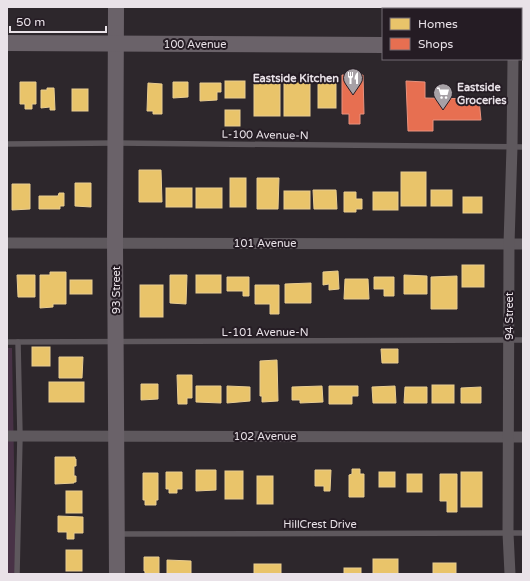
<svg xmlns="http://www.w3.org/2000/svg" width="530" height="581" viewBox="0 0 530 581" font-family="'Varela Round',sans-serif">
	<rect width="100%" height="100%" fill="#2d272c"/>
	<polygon fill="#483246" points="7,348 12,348 16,574 7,574"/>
	<g fill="#e9c46a" stroke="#e9cd90">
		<rect x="225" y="81" width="20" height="17"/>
		<rect x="254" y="81" width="26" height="35"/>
		<rect x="284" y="81" width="26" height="35"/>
		<rect x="318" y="81" width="18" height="27"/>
		<polygon points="20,82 36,82 36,104 32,104 32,109 25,109 25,104 20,104"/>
		<polygon points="173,82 188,82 188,97 173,98"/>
		<polygon points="148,83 162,84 162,114 153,114 153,111 147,111"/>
		<polygon points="200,83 221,83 221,92 217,92 217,100 200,101"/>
		<polygon points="47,88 54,88 55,110 50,110 50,107 41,108 41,90 47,90"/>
		<rect x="72" y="89" width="16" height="22"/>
		<rect x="225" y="110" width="15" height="16"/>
		<polygon points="139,170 161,170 162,202 139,202"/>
		<rect x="401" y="172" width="25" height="34"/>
		<rect x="230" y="178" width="16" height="29"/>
		<polygon points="257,178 279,178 278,209 257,209"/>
		<polygon points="75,183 91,183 91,207 75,206"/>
		<polygon points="12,184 30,184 30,209 12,210"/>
		<rect x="166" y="188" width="26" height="19"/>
		<rect x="196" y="188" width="26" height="20"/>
		<polygon points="313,190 336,190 337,209 314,209"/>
		<rect x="431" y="190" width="21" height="16"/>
		<rect x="284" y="191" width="26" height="18"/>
		<polygon points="344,192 356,192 356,199 362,199 362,209 356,209 356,212 344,212"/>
		<rect x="373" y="192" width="25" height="18"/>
		<polygon points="59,193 64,193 64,206 60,206 60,209 39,209 39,196 58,196"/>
		<rect x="463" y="197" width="19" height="16"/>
		<rect x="462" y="265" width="22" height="22"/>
		<polygon points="338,271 339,289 329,290 329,284 323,285 323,272"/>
		<polygon points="50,272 66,272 66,304 53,304 53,307 40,308 40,275 50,275"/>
		<polygon points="17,275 35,275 35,297 18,297"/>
		<polygon points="170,275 187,275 186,304 170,303"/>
		<rect x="196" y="275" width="25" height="18"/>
		<polygon points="404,275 427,276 427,294 404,294"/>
		<polygon points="457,276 457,309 431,309 431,277"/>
		<polygon points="227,277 249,277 249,296 243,296 243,291 227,291"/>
		<polygon points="374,277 394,277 394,296 384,296 384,289 374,289"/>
		<polygon points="345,279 368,279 369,299 344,299"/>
		<rect x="70" y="280" width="22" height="14"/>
		<polygon points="311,283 311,303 285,303 285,284"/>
		<rect x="140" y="285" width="23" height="32"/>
		<polygon points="255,285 279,285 279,314 270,314 270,304 255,304"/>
		<rect x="32" y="347" width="18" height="19"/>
		<polygon points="381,349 398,349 398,363 382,363"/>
		<polygon points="59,357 83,357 82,378 59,378"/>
		<polygon points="277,360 278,401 262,402 262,396 260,396 260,361"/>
		<polygon points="177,375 192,375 192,398 187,398 187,404 178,404"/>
		<rect x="49" y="382" width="35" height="20"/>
		<polygon points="141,384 158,384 158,399 141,400"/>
		<rect x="432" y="385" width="22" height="18"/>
		<polygon points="196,386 221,386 221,403 196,402"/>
		<polygon points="227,386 250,387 250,401 227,403"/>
		<polygon points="322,386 323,402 300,403 300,400 292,400 292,387"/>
		<polygon points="329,386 358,386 358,396 352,396 352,404 329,404"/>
		<polygon points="395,386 396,403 373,403 372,387"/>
		<polygon points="405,387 427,387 427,403 404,403"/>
		<polygon points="481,387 481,403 461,403 461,388"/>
		<polygon points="55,457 75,457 75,459 76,459 76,466 74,466 74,476 76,476 76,482 74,482 74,483 55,484"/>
		<polygon points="352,469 360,469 360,474 364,474 364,497 349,497 349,475 352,474"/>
		<polygon points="196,470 216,470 216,490 196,491"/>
		<polygon points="315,470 331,470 330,491 324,491 324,486 315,486"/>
		<rect x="225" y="471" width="18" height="28"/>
		<polygon points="166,472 182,472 182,489 177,489 177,493 169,493 169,489 166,489"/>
		<rect x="379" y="472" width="16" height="15"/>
		<rect x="461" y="472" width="21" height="35"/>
		<polygon points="143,473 158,473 158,500 156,500 156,505 145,505 145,500 143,500"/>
		<rect x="407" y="474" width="15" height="18"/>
		<polygon points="440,474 457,474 457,512 447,512 447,501 440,501"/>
		<rect x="257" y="476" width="16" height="28"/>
		<rect x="66" y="491" width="16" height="22"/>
		<polygon points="58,516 83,517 83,533 74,533 74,539 67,539 67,532 58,532"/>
		<rect x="66" y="550" width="16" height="21"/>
		<polygon points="144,557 159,557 159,574 145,574 145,571 144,571"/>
		<rect x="373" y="559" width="25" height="15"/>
		<polygon points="167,560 191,561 191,574 167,574"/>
		<rect x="433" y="563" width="23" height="11"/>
		<rect x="254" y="564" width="27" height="10"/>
		<rect x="344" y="568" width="17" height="6"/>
	</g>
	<g fill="#e76f51" stroke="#e8927e">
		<polygon points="342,75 363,75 364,114 360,114 360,124 349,124 349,114 342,114"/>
		<polygon points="406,81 425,82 425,98 479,99 481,120 433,120 433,131 408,131"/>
	</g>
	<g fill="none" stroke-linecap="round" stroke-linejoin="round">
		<g stroke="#5e585d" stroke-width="5.5">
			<polyline points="394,7 394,9"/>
			<polyline points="7,144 116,143 523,147"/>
			<polyline points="7,342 523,340"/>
			<polyline points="117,534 523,533"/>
			<polyline points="17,574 20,436 18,342"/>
		</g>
		<g stroke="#5e585d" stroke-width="11">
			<polyline points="7,243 523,244"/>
			<polyline points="7,436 523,437"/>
			<polyline points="510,574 508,533 509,244 512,147 513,59"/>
		</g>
		<g stroke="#6a6269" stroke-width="16">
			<polyline points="116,7 115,243 117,574"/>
			<polyline points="7,43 383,45"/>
			<polyline points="521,46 523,46"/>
		</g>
	</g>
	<defs>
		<g id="restaurant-pin" transform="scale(1)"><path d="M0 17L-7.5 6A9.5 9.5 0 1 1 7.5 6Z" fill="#a7a1a6" stroke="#251c24"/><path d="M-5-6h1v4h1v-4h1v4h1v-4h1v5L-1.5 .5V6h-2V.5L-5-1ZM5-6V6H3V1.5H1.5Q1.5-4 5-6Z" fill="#fff"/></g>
		<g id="supermarket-pin" transform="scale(1)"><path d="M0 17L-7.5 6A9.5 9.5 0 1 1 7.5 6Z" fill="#a7a1a6" stroke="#251c24"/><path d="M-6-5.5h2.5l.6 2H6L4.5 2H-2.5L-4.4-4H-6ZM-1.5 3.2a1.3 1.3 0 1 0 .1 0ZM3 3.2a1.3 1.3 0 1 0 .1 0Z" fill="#fff"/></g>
	</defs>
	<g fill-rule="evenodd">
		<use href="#restaurant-pin" x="353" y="78"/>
		<use href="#supermarket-pin" x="443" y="93"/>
	</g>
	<g text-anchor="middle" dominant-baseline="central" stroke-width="4" stroke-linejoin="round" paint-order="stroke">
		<g font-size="11" fill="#e9e2e8" stroke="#251c24">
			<text x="195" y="44">100 Avenue</text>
			<text transform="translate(265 135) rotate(1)">L-100 Avenue-N</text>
			<text x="265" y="243">101 Avenue</text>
			<text transform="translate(116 290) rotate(-90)">93 Street</text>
			<text transform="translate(509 316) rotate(-90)">94 Street</text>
			<text x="265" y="332">L-101 Avenue-N</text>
			<text x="265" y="436">102 Avenue</text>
			<text x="320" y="524">HillCrest Drive</text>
		</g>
		<g font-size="11" font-weight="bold" fill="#e9e2e8" stroke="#251c24" text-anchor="end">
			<text x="339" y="78">Eastside Kitchen</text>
			<text x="457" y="87" text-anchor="start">Eastside<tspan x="457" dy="13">Groceries</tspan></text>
		</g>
	</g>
	<rect width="530" height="581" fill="none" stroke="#e9e2e8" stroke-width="16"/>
	<rect x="382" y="8" width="140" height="52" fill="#251c24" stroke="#736b72"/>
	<rect x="390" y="18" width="20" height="12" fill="#e9c46a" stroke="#736b72"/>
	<text x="418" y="28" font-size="12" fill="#e9e2e8">Homes</text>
	<rect x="390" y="38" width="20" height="12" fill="#e76f51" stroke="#736b72"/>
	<text x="418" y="48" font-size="12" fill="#e9e2e8">Shops</text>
	<path d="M10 26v6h96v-6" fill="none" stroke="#e9e2e8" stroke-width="2"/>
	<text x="16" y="26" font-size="12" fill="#e9e2e8" stroke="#251c24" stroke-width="3" paint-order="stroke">50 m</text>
</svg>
